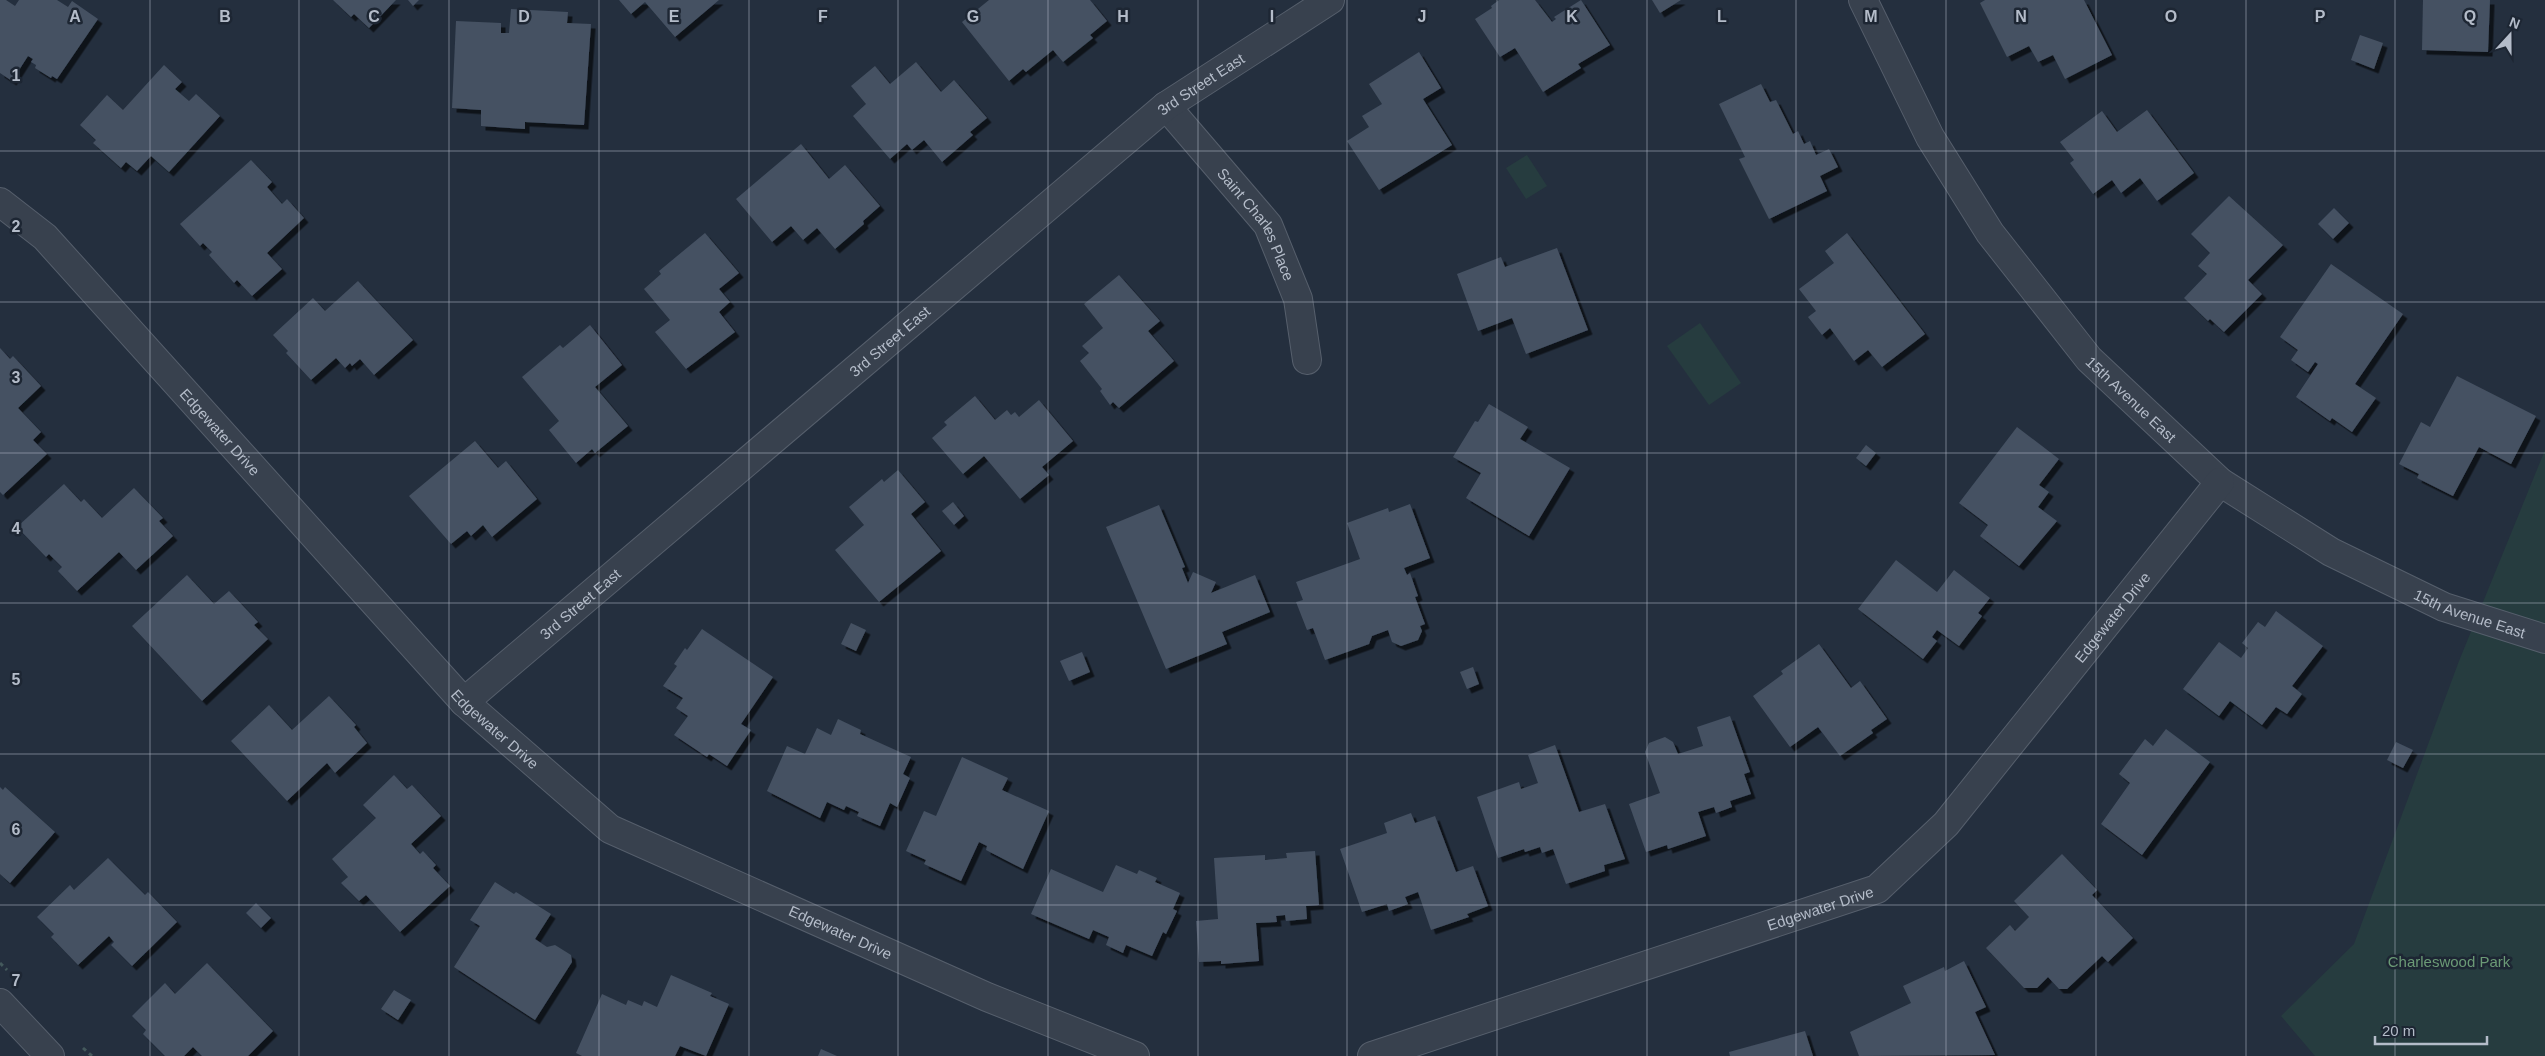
<svg xmlns="http://www.w3.org/2000/svg" width="2545" height="1056" viewBox="0 0 2545 1056" font-family="Helvetica,sans-serif">
	<defs>
		<filter id="shadow"><feDropShadow dx="4.5" dy="4.5" stdDeviation="0" flood-color="#0009"/></filter>
	</defs>
	<rect width="100%" height="100%" fill="#242f3e"/>
	<g fill="#263c3f">
		<polygon points="1527,155 1547,186 1526,199 1506,168"/>
		<polygon points="1700,323 1741,383 1709,405 1667,346"/>
		<polygon points="2545,450 2545,1056 2315,1056 2281,1016 2354,944 2459,661"/>
	</g>
	<g fill="#455162" filter="url(#shadow)">
		<polygon points="0,0 6,0 15,6 19,0 57,0 68,7 72,1 98,19 57,79 52,76 51,78 35,68 36,65 31,62 33,59 28,56 12,81 0,73"/>
		<polygon points="333,0 396,0 369,28 354,14 351,17"/>
		<polygon points="408,0 419,0 413,6"/>
		<polygon points="619,0 719,0 675,37 645,2 631,14"/>
		<polygon points="989,0 1090,0 1107,21 1090,35 1093,38 1063,62 1053,50 1026,72 1023,69 1009,81 962,22"/>
		<polygon points="1499,0 1535,0 1552,22 1556,19 1554,17 1581,0 1610,45 1578,64 1581,68 1543,92 1515,48 1500,57 1475,19 1492,8 1491,6"/>
		<polygon points="1652,0 1681,0 1660,13"/>
		<polygon points="1985,0 2084,0 2112,55 2065,79 2053,55 2038,62 2029,46 2007,57 1980,3"/>
		<polygon points="2423,0 2490,0 2488,52 2422,50"/>
		<polygon points="511,9 568,12 567,23 591,24 584,125 525,122 525,129 481,126 481,110 452,108 456,21 501,23 501,33 509,33"/>
		<polygon points="2360,35 2383,43 2374,69 2351,60"/>
		<polygon points="1419,52 1441,88 1423,99 1452,145 1379,190 1347,141 1369,127 1362,116 1382,104 1369,84"/>
		<polygon points="916,62 941,92 954,80 987,118 970,132 973,135 942,162 924,140 912,150 907,144 890,159 853,116 866,104 851,86 875,66 890,84"/>
		<polygon points="164,65 182,82 175,89 189,101 196,94 220,116 169,172 151,156 137,171 126,162 121,168 93,143 96,140 80,125 107,95 123,110"/>
		<polygon points="1761,84 1770,102 1776,100 1793,134 1798,131 1804,144 1810,141 1816,155 1829,149 1838,167 1820,176 1827,191 1769,219 1739,159 1745,157 1719,104"/>
		<polygon points="2147,110 2194,173 2157,201 2140,178 2121,193 2112,180 2093,194 2070,163 2074,160 2060,142 2102,111 2117,132"/>
		<polygon points="801,144 829,179 845,165 880,206 863,221 864,224 835,249 817,228 803,240 791,226 772,242 736,199"/>
		<polygon points="251,160 272,182 267,187 282,204 287,199 304,218 267,253 282,269 252,296 237,280 234,283 209,255 212,252 203,243 200,246 180,224"/>
		<polygon points="2229,196 2283,245 2248,280 2262,294 2224,332 2210,319 2208,321 2184,298 2207,274 2198,266 2210,253 2191,234"/>
		<polygon points="2334,208 2349,223 2333,239 2318,224"/>
		<polygon points="705,233 739,273 719,289 730,302 719,312 735,332 686,369 655,332 670,320 644,289 661,274 659,271"/>
		<polygon points="1847,233 1925,334 1882,367 1868,350 1854,361 1830,328 1822,335 1808,317 1816,311 1799,289 1834,263 1825,251"/>
		<polygon points="1557,248 1588,330 1526,354 1512,318 1478,331 1457,274 1501,257 1505,267"/>
		<polygon points="2331,264 2403,314 2355,384 2376,398 2352,432 2332,418 2330,421 2296,397 2318,364 2315,362 2308,372 2291,360 2298,350 2280,337"/>
		<polygon points="1119,275 1160,321 1148,331 1174,361 1119,408 1113,402 1110,405 1100,391 1102,389 1080,361 1089,353 1082,346 1103,328 1084,304"/>
		<polygon points="358,281 413,340 374,375 360,359 352,366 350,363 345,368 336,358 311,380 286,353 288,351 273,335 313,298 325,311"/>
		<polygon points="590,325 622,365 595,387 628,426 595,453 592,449 576,463 549,430 559,421 522,377 560,345 563,348"/>
		<polygon points="0,348 10,359 13,356 41,386 18,408 41,432 33,440 47,454 3,495 0,492"/>
		<polygon points="2457,376 2536,416 2511,464 2479,447 2453,496 2417,478 2419,474 2399,464 2421,422 2430,427"/>
		<polygon points="975,396 995,420 1007,410 1011,415 1015,412 1019,417 1039,400 1073,441 1042,467 1049,475 1020,499 984,456 963,474 932,438 947,425 944,422"/>
		<polygon points="1489,404 1528,427 1520,439 1570,468 1529,536 1466,498 1481,473 1453,457 1475,421 1478,422"/>
		<polygon points="2017,427 2059,459 2039,485 2049,492 2038,507 2057,521 2019,566 1980,536 1988,525 1959,503"/>
		<polygon points="475,441 498,468 506,461 537,499 492,537 483,525 471,536 467,531 451,544 409,496"/>
		<polygon points="1866,445 1876,453 1866,466 1856,458"/>
		<polygon points="898,470 925,502 911,514 941,551 879,602 835,550 864,525 849,507 882,479 884,482"/>
		<polygon points="64,484 81,502 84,499 102,518 134,488 163,518 159,521 173,536 136,570 119,552 77,591 58,571 62,567 49,554 46,557 17,527"/>
		<polygon points="953,502 964,516 954,525 942,511"/>
		<polygon points="1410,504 1430,558 1404,568 1407,575 1410,573 1418,596 1415,597 1425,624 1420,626 1422,631 1418,640 1401,646 1392,642 1388,630 1372,636 1369,644 1325,660 1313,628 1307,630 1296,602 1303,600 1296,582 1360,559 1347,523 1388,508 1389,512"/>
		<polygon points="1159,505 1185,567 1182,568 1188,583 1193,572 1216,582 1211,593 1255,575 1270,612 1222,632 1227,644 1166,669 1106,527"/>
		<polygon points="1896,560 1937,592 1954,570 1990,598 1978,613 1982,616 1959,646 1937,630 1932,637 1937,641 1923,659 1858,609"/>
		<polygon points="187,575 214,604 229,591 258,622 254,625 268,639 202,701 132,626"/>
		<polygon points="2276,611 2323,646 2292,686 2302,694 2287,714 2276,707 2262,725 2230,701 2219,716 2183,689 2219,642 2241,658 2248,648 2242,643 2258,622 2265,627"/>
		<polygon points="851,623 866,630 856,651 841,644"/>
		<polygon points="702,629 773,677 741,724 751,730 727,766 709,754 707,757 674,735 688,716 676,708 683,698 663,686 677,666 674,664 685,648 687,650"/>
		<polygon points="1819,644 1851,688 1860,681 1887,719 1871,730 1873,733 1840,756 1818,727 1790,747 1753,696 1783,674 1781,671"/>
		<polygon points="1082,652 1090,672 1069,681 1060,661"/>
		<polygon points="1473,667 1479,684 1467,689 1460,672"/>
		<polygon points="329,696 356,725 354,727 367,743 335,773 327,763 287,801 231,741 269,705 292,730"/>
		<polygon points="1730,716 1750,772 1744,774 1751,794 1730,801 1732,807 1716,813 1714,807 1698,812 1706,836 1668,849 1667,845 1646,852 1629,804 1660,793 1645,752 1649,743 1665,737 1673,742 1678,754 1703,746 1697,727"/>
		<polygon points="838,719 861,730 860,734 911,757 903,774 910,778 897,807 890,803 880,826 857,816 859,812 846,806 844,810 827,802 820,818 767,791 787,746 805,754 817,728 831,735"/>
		<polygon points="2166,729 2210,762 2142,855 2101,824 2130,783 2119,774 2145,739 2153,746"/>
		<polygon points="2396,742 2413,750 2403,768 2387,760"/>
		<polygon points="1555,745 1579,812 1605,804 1625,859 1604,865 1605,871 1566,884 1553,849 1542,853 1540,847 1525,852 1524,849 1498,858 1477,797 1519,782 1521,789 1538,783 1528,755"/>
		<polygon points="962,757 1008,778 1002,790 1049,811 1023,869 986,850 987,846 979,842 961,881 924,864 926,860 906,851 924,811 936,816"/>
		<polygon points="394,775 407,789 412,785 441,816 411,844 420,854 423,851 436,865 433,868 450,886 400,932 366,895 359,901 341,883 348,877 332,859 376,818 363,805"/>
		<polygon points="0,787 3,790 5,787 55,832 10,883 0,874"/>
		<polygon points="1411,813 1415,823 1435,816 1456,872 1473,866 1488,906 1467,914 1469,917 1431,930 1418,892 1405,897 1408,904 1389,911 1387,904 1362,912 1340,849 1387,833 1384,823"/>
		<polygon points="1315,851 1319,905 1306,906 1307,919 1286,921 1285,915 1276,916 1277,922 1256,923 1259,961 1221,964 1221,961 1199,962 1196,921 1218,919 1214,858 1265,855 1265,860 1287,858 1286,853"/>
		<polygon points="2062,854 2097,890 2092,895 2133,938 2108,962 2102,956 2067,989 2059,989 2048,977 2037,988 2024,988 1986,948 2010,925 2015,931 2029,917 2014,901"/>
		<polygon points="108,858 145,895 148,892 177,922 132,966 111,945 114,942 109,936 78,965 51,937 54,934 37,917 70,885 74,890"/>
		<polygon points="1116,865 1137,874 1139,870 1157,878 1155,882 1180,893 1173,909 1177,911 1166,934 1163,932 1152,956 1126,945 1123,953 1106,945 1109,937 1093,930 1089,939 1031,914 1051,869 1103,892"/>
		<polygon points="495,882 514,894 516,892 551,914 535,939 547,947 555,945 571,955 572,962 535,1020 454,967 480,926 470,920"/>
		<polygon points="256,903 271,918 261,928 246,913"/>
		<polygon points="1964,961 1986,1007 1975,1012 1995,1055 1859,1056 1850,1032 1911,1003 1903,986 1944,967 1945,971"/>
		<polygon points="207,963 273,1031 248,1056 202,1056 193,1047 184,1056 165,1056 143,1034 146,1030 132,1016 165,983 175,994"/>
		<polygon points="671,975 712,993 710,996 729,1004 706,1056 680,1046 675,1056 582,1056 576,1053 602,994 626,1005 628,1000 642,1006 644,1001 657,1007"/>
		<polygon points="394,990 411,1000 398,1020 381,1009"/>
		<polygon points="1805,1031 1813,1056 1730,1056 1729,1052"/>
		<polygon points="821,1049 837,1056 818,1056"/>
	</g>
	<g fill="none" stroke-linecap="round" stroke-linejoin="round">
		<g stroke="#565f6c" stroke-width="30">
			<g id="minor">
				<path id="s1" d="M1863,0l67,137 60,96 99,126 131,123 111,70 113,55 101,32"/>
				<path id="s2" d="M1166,106l102,119 30,74 9,61"/>
				<path id="s3" d="M0,202l45,35 419,465 146,127 377,168 148,59"/>
				<path id="s4" d="M464,702l702,-596 164,-106"/>
				<polyline points="0,1003 50,1056"/>
				<path id="s5" d="M1372,1056l505,-167 69,-65 274,-342"/>
			</g>
		</g>
		<g stroke="#44595c" stroke-width="3" stroke-dasharray="4 4" stroke-linecap="butt">
			<polyline points="0,963 7,970"/>
			<polyline points="83,1048 92,1056"/>
		</g>
		<use href="#minor" stroke="#38414e" stroke-width="28"/>
	</g>
	<path fill="none" stroke="#b4bcc9" stroke-width="1" stroke-opacity="0.55" d="M150,0v1056M299,0v1056M449,0v1056M599,0v1056M749,0v1056M898,0v1056M1048,0v1056M1198,0v1056M1347,0v1056M1497,0v1056M1647,0v1056M1796,0v1056M1946,0v1056M2096,0v1056M2246,0v1056M2395,0v1056M0,151h2545M0,302h2545M0,453h2545M0,603h2545M0,754h2545M0,905h2545"/>
	<g text-anchor="middle" dominant-baseline="central" stroke-width="5" stroke-linejoin="round" paint-order="stroke">
		<g font-size="15" fill="#b4bcc9" stroke="#1d2633">
			<text stroke="none"><textPath href="#s4" startOffset="962">3rd Street East</textPath></text>
			<text stroke="none"><textPath href="#s2" startOffset="150">Saint Charles Place</textPath></text>
			<text stroke="none"><textPath href="#s4" startOffset="558">3rd Street East</textPath></text>
			<text stroke="none"><textPath href="#s1" startOffset="484">15th Avenue East</textPath></text>
			<text stroke="none"><textPath href="#s3" startOffset="319">Edgewater Drive</textPath></text>
			<text stroke="none"><textPath href="#s4" startOffset="152">3rd Street East</textPath></text>
			<text stroke="none"><textPath href="#s1" startOffset="889">15th Avenue East</textPath></text>
			<text stroke="none"><textPath href="#s5" startOffset="892">Edgewater Drive</textPath></text>
			<text stroke="none"><textPath href="#s3" startOffset="724">Edgewater Drive</textPath></text>
			<text stroke="none"><textPath href="#s5" startOffset="472">Edgewater Drive</textPath></text>
			<text stroke="none"><textPath href="#s3" startOffset="1129">Edgewater Drive</textPath></text>
		</g>
		<g font-size="15" fill="#6b9a76" stroke="#1d2633">
			<text x="2449" y="961">Charleswood Park</text>
		</g>
	</g>
	<g font-size="16" text-anchor="middle" font-weight="bold" fill="#b4bcc9" stroke="#1d2633" stroke-width="5" stroke-linejoin="round" paint-order="stroke">
		<text x="75" y="22">A</text>
		<text x="225" y="22">B</text>
		<text x="374" y="22">C</text>
		<text x="524" y="22">D</text>
		<text x="674" y="22">E</text>
		<text x="823" y="22">F</text>
		<text x="973" y="22">G</text>
		<text x="1123" y="22">H</text>
		<text x="1272" y="22">I</text>
		<text x="1422" y="22">J</text>
		<text x="1572" y="22">K</text>
		<text x="1722" y="22">L</text>
		<text x="1871" y="22">M</text>
		<text x="2021" y="22">N</text>
		<text x="2171" y="22">O</text>
		<text x="2320" y="22">P</text>
		<text x="2470" y="22">Q</text>
		<text x="16" y="81">1</text>
		<text x="16" y="232">2</text>
		<text x="16" y="383">3</text>
		<text x="16" y="534">4</text>
		<text x="16" y="685">5</text>
		<text x="16" y="835">6</text>
		<text x="16" y="986">7</text>
	</g>
	<g transform="translate(2510 35) rotate(21)" stroke="#1d2633" stroke-width="4" paint-order="stroke">
	<path d="M0-4L9 19L0 12L-9 19Z" fill="#b4bcc9"/>
	<text y="-8" font-size="14" font-weight="bold" text-anchor="middle" fill="#b4bcc9">N</text>
	</g>
	<path d="M2375 1036v8h112v-8" fill="none" stroke="#b4bcc9" stroke-width="2.5"/>
	<text x="2382" y="1036" font-size="15" fill="#b4bcc9" stroke="#1d2633" stroke-width="4" paint-order="stroke">20 m</text>
</svg>
